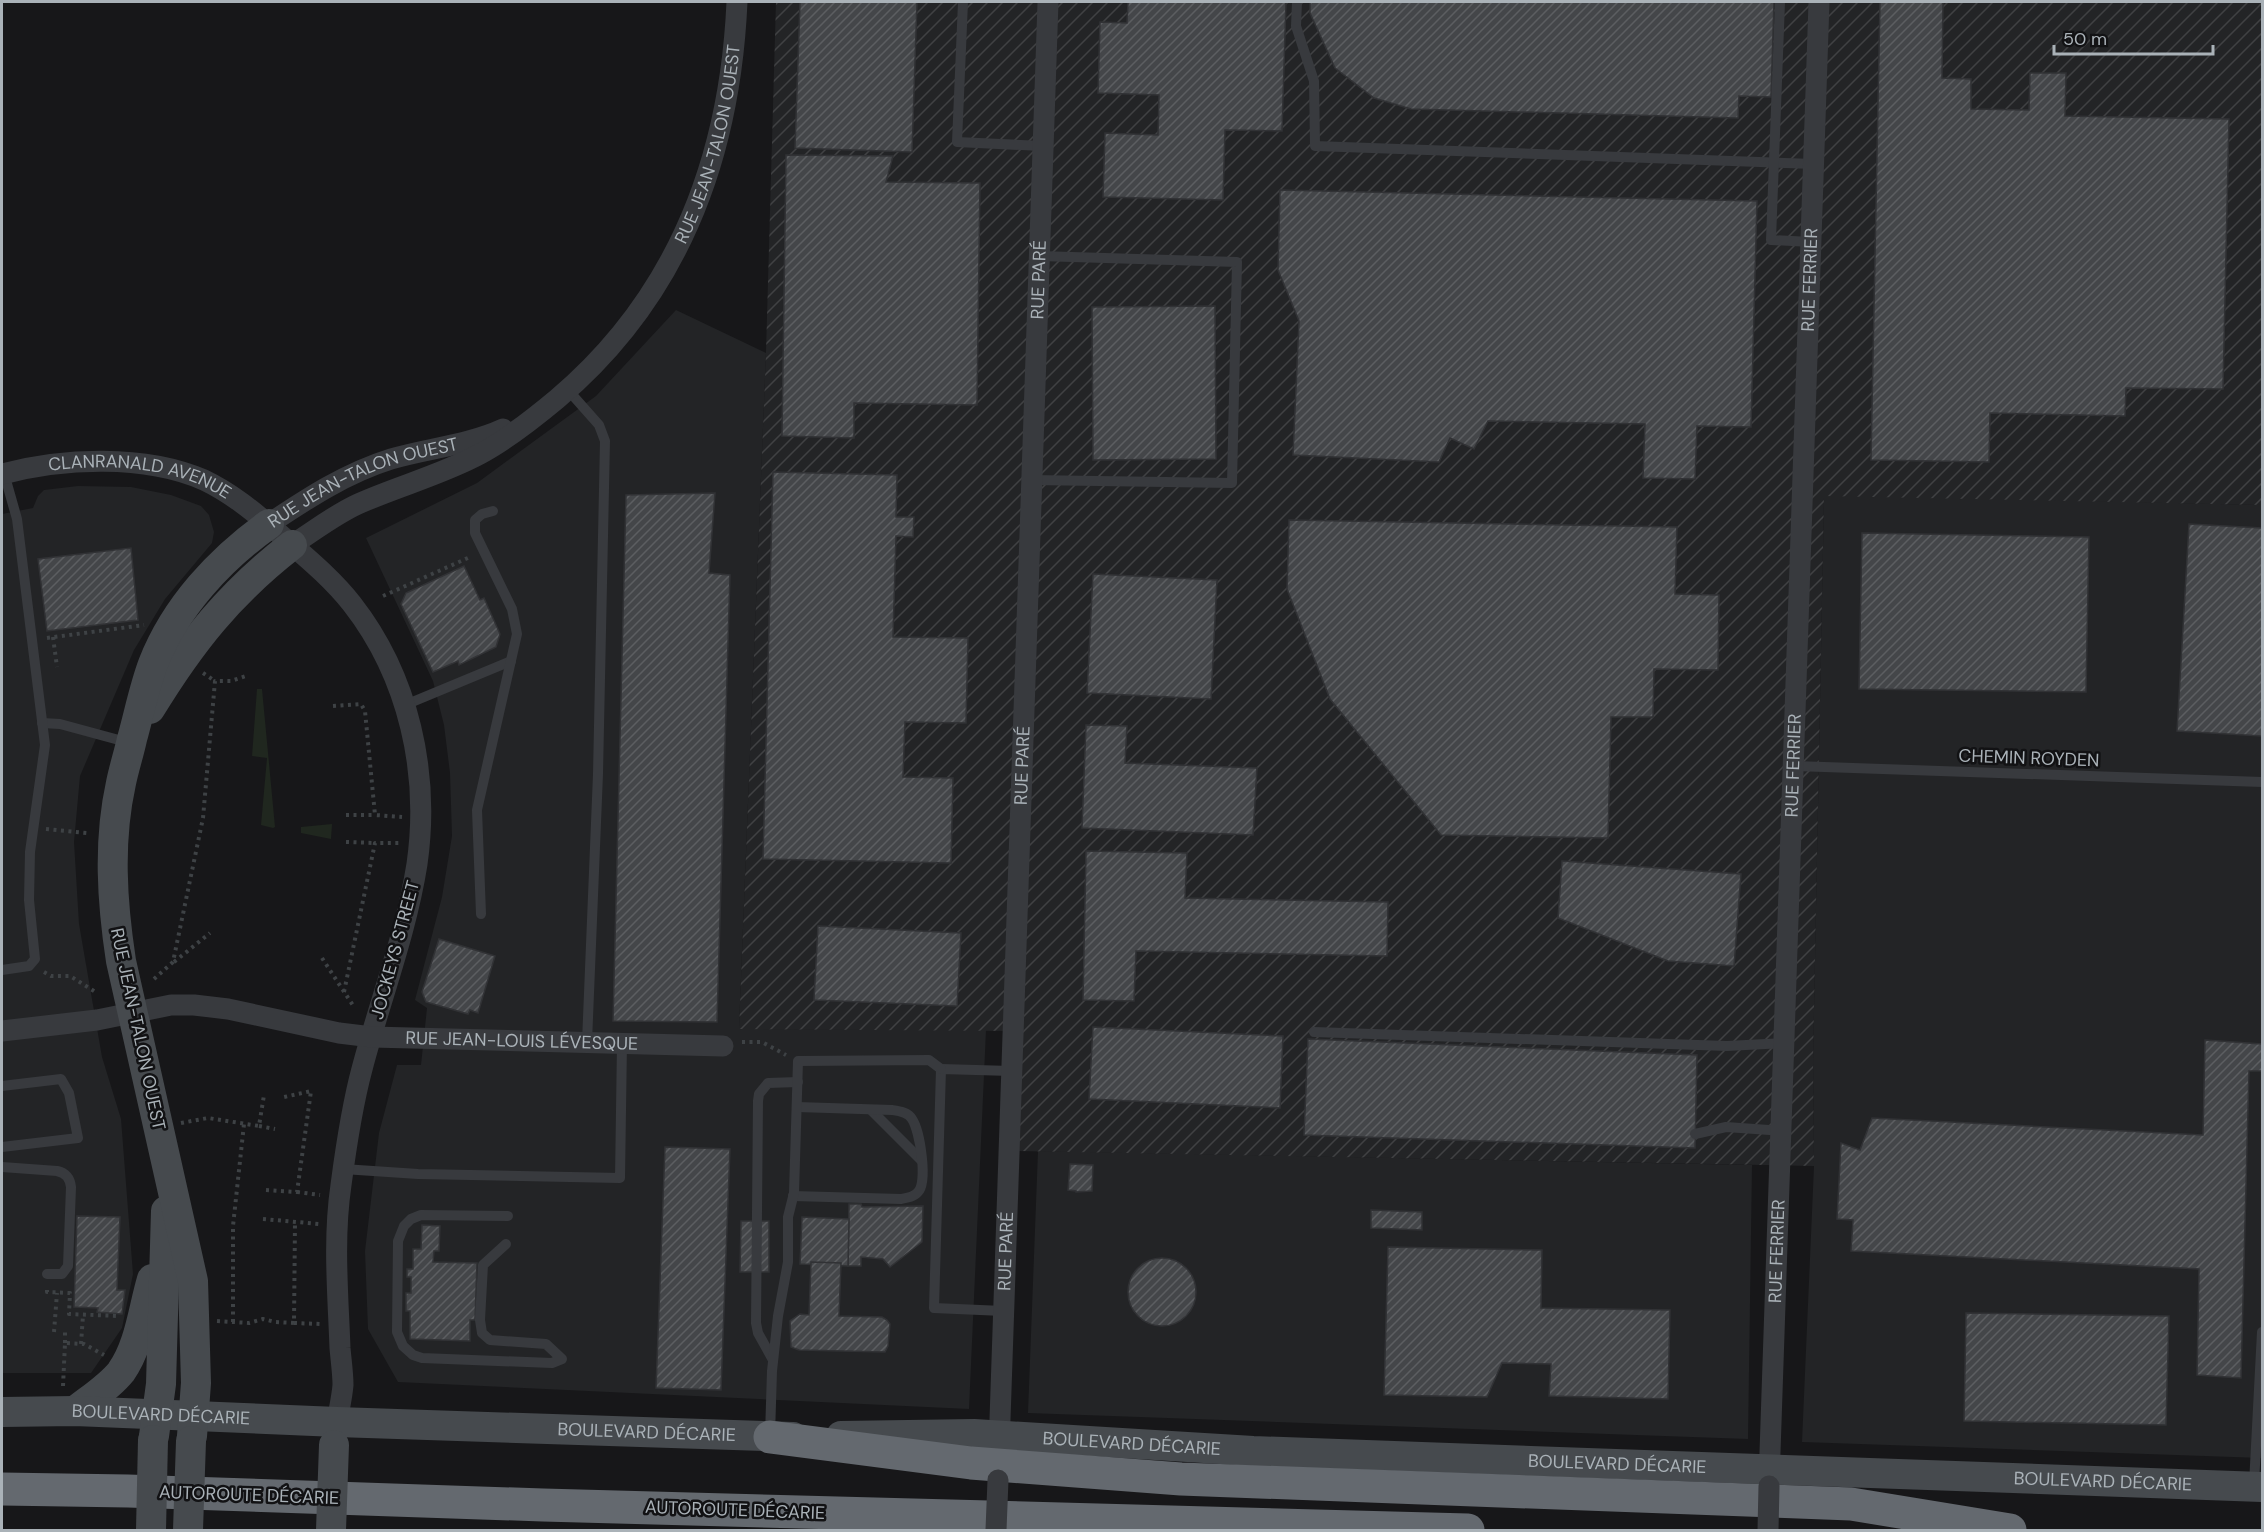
<svg xmlns="http://www.w3.org/2000/svg" width="2264" height="1532" viewBox="0 0 2264 1532" font-family="'DM Sans',sans-serif">
	<defs>
		<pattern id="industrial-furrows" width="10" height="10" patternUnits="userSpaceOnUse" patternTransform="scale(1.5)"><rect width="10" height="10" fill="#232426"/><path d="M-1 1l2-2M0 10L10 0M9 11l2-2" fill="none" stroke="#404143"/></pattern>
		<pattern id="building-hatch" width="6" height="6" patternUnits="userSpaceOnUse" patternTransform="scale(1.5)"><rect width="6" height="6" fill="#444649"/><path d="M-1 1l2-2M0 6l6-6M5 7l2-2" fill="none" stroke="#5c5e61"/></pattern>
	</defs>
	<rect width="100%" height="100%" fill="#171719"/>
	<g fill="#232426">
		<polygon points="676,310 766,353 739,1029 986,1030 969,1409 398,1382 368,1329 365,1251 379,1133 397,1065 421,1065 427,1008 415,1000 442,897 452,836 450,773 444,725 433,681 366,538 477,483 596,396"/>
		<polygon points="78,486 131,487 171,495 201,506 209,515 214,532 212,543 165,599 134,650 80,776 74,842 79,924 102,1057 121,1119 133,1274 122,1328 91,1373 2,1373 2,514 33,508 38,496 44,490"/>
		<polygon points="1841,495 2262,505 2262,1458 1802,1442 1814,1166 1813,1061 1824,496"/>
		<polygon points="1038,1151 1752,1165 1748,1439 1028,1413"/>
	</g>
	<polygon fill="url(#industrial-furrows)" points="776,2 2262,2 2262,505 1824,496 1813,1061 1814,1166 1019,1151 1021,1031 739,1029 766,353"/>
	<g fill="#20271f">
		<polygon points="257,689 262,689 275,827 273,828 261,825 267,758 252,756"/>
		<polygon points="332,824 331,839 301,833 301,827"/>
	</g>
	<g fill="url(#building-hatch)" stroke="#313235" stroke-width="1.5">
		<polygon points="800,2 917,2 912,152 795,148"/>
		<polygon points="1128,2 1286,2 1282,131 1225,130 1223,200 1103,197 1105,133 1158,135 1159,95 1098,93 1100,22 1127,23"/>
		<polygon points="1310,2 1774,2 1771,97 1739,96 1738,118 1411,109 1374,98 1335,68 1310,13"/>
		<polygon points="1880,2 1943,2 1942,78 1971,79 1971,109 2029,110 2030,73 2066,73 2065,116 2229,119 2223,389 2126,388 2125,416 1990,413 1989,462 1871,460"/>
		<polygon points="786,155 893,156 886,182 980,183 977,405 854,403 854,438 782,436"/>
		<polygon points="1280,190 1757,201 1751,427 1697,426 1695,479 1643,478 1645,424 1488,421 1474,449 1450,438 1439,462 1293,455 1299,321 1278,270"/>
		<polygon points="1215,306 1216,459 1093,460 1092,307"/>
		<polygon points="773,472 897,475 896,517 914,517 913,537 896,536 893,637 968,638 966,723 905,722 903,777 953,778 951,863 763,859"/>
		<polygon points="715,493 709,573 730,575 717,1022 613,1021 626,495"/>
		<polygon points="1289,520 1677,527 1675,594 1719,595 1718,670 1654,669 1653,717 1611,717 1608,838 1441,835 1330,699 1287,589"/>
		<polygon points="2189,524 2262,528 2262,736 2177,731"/>
		<polygon points="1862,533 2089,537 2086,692 1859,689"/>
		<polygon points="131,548 138,620 47,631 38,559"/>
		<polygon points="464,566 480,600 484,598 500,634 496,647 459,665 458,661 433,672 401,604 406,593"/>
		<polygon points="1093,574 1217,580 1211,699 1087,693"/>
		<polygon points="1086,725 1127,726 1125,763 1257,768 1253,835 1082,828"/>
		<polygon points="1086,851 1187,853 1185,898 1388,902 1387,956 1136,951 1134,1001 1083,1000"/>
		<polygon points="1562,861 1741,874 1734,966 1668,961 1558,918"/>
		<polygon points="818,926 961,933 957,1006 814,1000"/>
		<polygon points="439,939 495,956 478,1013 470,1010 468,1014 426,1002 422,992"/>
		<polygon points="1093,1027 1283,1036 1280,1108 1089,1099"/>
		<polygon points="1308,1039 1697,1055 1695,1148 1304,1135"/>
		<polygon points="2205,1040 2262,1044 2262,1071 2249,1071 2241,1378 2197,1375 2199,1269 1851,1251 1853,1220 1837,1219 1841,1143 1860,1150 1872,1118 2203,1135"/>
		<polygon points="665,1147 730,1149 721,1390 656,1388"/>
		<polygon points="1070,1164 1093,1165 1092,1191 1076,1192 1076,1191 1068,1190"/>
		<polygon points="849,1204 861,1204 862,1207 923,1206 922,1242 890,1267 883,1259 861,1257 861,1266 848,1266"/>
		<polygon points="1371,1210 1422,1212 1422,1230 1371,1228"/>
		<polygon points="77,1216 120,1217 117,1290 125,1290 122,1314 97,1312 98,1308 74,1307"/>
		<polygon points="802,1217 849,1219 848,1266 800,1264"/>
		<polygon points="741,1221 769,1221 769,1272 740,1272"/>
		<polygon points="422,1225 440,1226 439,1251 434,1251 433,1262 477,1263 475,1320 470,1320 470,1341 410,1339 410,1311 406,1311 406,1293 411,1293 411,1277 407,1277 407,1269 413,1269 413,1249 421,1249"/>
		<polygon points="1388,1247 1542,1250 1541,1308 1670,1310 1668,1399 1549,1396 1551,1364 1502,1363 1487,1397 1384,1395"/>
		<circle cx="1162" cy="1292" r="34"/>
		<polygon points="811,1262 841,1263 839,1316 882,1317 887,1320 890,1324 888,1346 885,1352 799,1350 791,1347 790,1321 800,1314 809,1315"/>
		<polygon points="1966,1313 2169,1316 2166,1425 1964,1421"/>
	</g>
	<g fill="none" stroke-linecap="round" stroke-linejoin="round">
		<g stroke="#3e4245" stroke-width="4" stroke-dasharray="3 4.5" stroke-linecap="butt">
			<polyline points="383,596 470,557"/>
			<polyline points="53,637 57,667"/>
			<polyline points="47,638 144,625"/>
			<polyline points="203,673 215,681"/>
			<polyline points="333,706 361,704 365,711 375,815 402,817"/>
			<polyline points="346,815 375,815"/>
			<polyline points="46,829 87,833"/>
			<polyline points="346,842 375,843"/>
			<polyline points="322,958 354,1007"/>
			<polyline points="174,962 210,933"/>
			<polyline points="44,972 51,976 70,976 97,993"/>
			<polyline points="154,979 173,962 203,818 215,681 231,681 246,676"/>
			<polyline points="344,992 375,843 399,843"/>
			<polyline points="742,1042 762,1042 786,1055"/>
			<polyline points="181,1123 208,1118 259,1126 264,1095"/>
			<polyline points="259,1126 275,1129"/>
			<polyline points="266,1190 297,1192 311,1091 280,1098"/>
			<polyline points="297,1192 320,1195"/>
			<polyline points="263,1219 319,1224"/>
			<polyline points="47,1290 47,1292 70,1293 69,1314 118,1316"/>
			<polyline points="217,1321 249,1323 263,1319 275,1322 294,1323 295,1222"/>
			<polyline points="233,1322 233,1226 244,1124"/>
			<polyline points="294,1323 321,1324"/>
			<polyline points="54,1332 57,1293"/>
			<polyline points="65,1343 65,1332"/>
			<polyline points="81,1344 83,1315"/>
			<polyline points="63,1386 65,1343 84,1344 104,1355"/>
		</g>
		<g stroke="#383a3e" stroke-width="10">
			<polyline points="963,2 957,142 1042,146"/>
			<polyline points="1297,2 1296,26 1314,81 1315,146 1814,164"/>
			<polyline points="1780,2 1771,240 1811,242"/>
			<polyline points="568,390 599,425 605,441 598,774 587,1042"/>
			<polyline points="1031,480 1232,483 1237,262 1039,256"/>
			<polyline points="405,705 511,661"/>
			<polyline points="42,723 60,724 130,743"/>
			<polyline points="1795,766 2262,782"/>
			<polyline points="481,914 477,810 517,634 512,609 475,533 475,520 482,514 493,511"/>
			<polyline points="2,970 29,966 35,959 29,900 30,852 45,745 17,519 4,473"/>
			<polyline points="1314,1032 1727,1046 1785,1043"/>
			<polyline points="2,1086 61,1079 69,1093 78,1138 2,1147"/>
			<polyline points="871,1110 922,1161"/>
			<polyline points="1695,1134 1726,1127 1782,1131"/>
			<path d="M2,1167l55,4c9,2 13,7 14,16l-3,79 -6,8h-15"/>
			<polyline points="343,1169 418,1174 620,1178 622,1043"/>
			<path d="M793,1196l108,3c6,-1 13,-2 17,-7 10,-10 2,-61 -6,-73 -4,-7 -13,-8 -20,-9l-95,-3"/>
			<polyline points="506,1244 483,1265 480,1320 482,1333 490,1340 546,1344 562,1359 552,1363 422,1358 413,1355 403,1346 397,1332 398,1241 404,1226 411,1219 421,1215 508,1216"/>
			<polyline points="1003,1311 934,1308 941,1069 1011,1071"/>
			<polyline points="773,1360 758,1333 756,1323 758,1101 759,1094 768,1083 798,1082"/>
			<polyline points="770,1435 772,1371 778,1316 788,1262 788,1217 794,1193 798,1061 929,1060 941,1069"/>
			<polyline points="2254,1484 2262,1332"/>
		</g>
		<g stroke="#383a3e" stroke-width="21">
			<path id="s1" d="M2,474c61,-16 142,-20 202,6 27,13 49,31 71,50 27,24 55,46 77,74 57,73 78,169 65,260 -11,70 -37,136 -55,205 -10,37 -16,78 -21,116 -8,54 -3,109 -1,163 1,12 3,25 3,37 -1,12 -4,25 -6,37"/>
			<path id="s2" d="M269,524c39,-26 77,-51 122,-65 38,-11 77,-14 112,-30"/>
			<path id="s3" d="M292,545c22,-14 42,-30 66,-41 40,-18 83,-29 122,-50 28,-15 53,-35 77,-55 122,-103 173,-241 180,-397"/>
			<path id="s4" d="M2,1031l95,-11 74,-15h23l34,4 111,24 33,4 351,9"/>
			<path id="s5" d="M999,1449l49,-1447"/>
			<path id="s6" d="M1769,1482l50,-1480"/>
		</g>
		<g stroke="#464a4e" stroke-width="30">
			<path d="M150,709c41,-67 79,-115 142,-164"/>
			<path d="M75,1411c15,-12 34,-24 46,-39 19,-27 22,-63 31,-93"/>
			<path id="s7" d="M2,1412l73,-1 262,11 456,15"/>
			<polyline points="154,1436 161,1384 166,1211"/>
			<path d="M192,1436l4,-53 -3,-102 -72,-320c-9,-59 -13,-119 0,-178 3,-15 8,-30 11,-44 7,-25 12,-51 21,-75 22,-57 67,-105 116,-140"/>
			<path id="s8" d="M841,1436l133,-2 279,17 1009,36"/>
		</g>
		<g stroke="#64696f" stroke-width="33">
			<polyline points="770,1437 971,1463 1181,1479 1851,1504 2010,1530"/>
			<polyline points="2,1489 128,1491 543,1505 1468,1530"/>
		</g>
		<g stroke="#383a3e" stroke-width="21">
			<polyline points="996,1530 998,1480"/>
			<polyline points="1768,1530 1769,1486"/>
		</g>
		<g stroke="#464a4e" stroke-width="30">
			<polyline points="151,1530 153,1440"/>
			<polyline points="188,1530 191,1441"/>
			<polyline points="331,1530 334,1445"/>
		</g>
	</g>
	<g text-anchor="middle" dominant-baseline="central" stroke-width="5" stroke-linejoin="round" paint-order="stroke">
		<g font-size="18" fill="#aab2b8" stroke="#121214">
			<text stroke="none"><textPath href="#s3" startOffset="608">RUE JEAN-TALON OUEST</textPath></text>
			<text stroke="none"><textPath href="#s5" startOffset="1170">RUE PARÉ</textPath></text>
			<text stroke="none"><textPath href="#s6" startOffset="1203">RUE FERRIER</textPath></text>
			<text stroke="none"><textPath href="#s1" startOffset="141">CLANRANALD AVENUE</textPath></text>
			<text stroke="none"><textPath href="#s2" startOffset="104">RUE JEAN-TALON OUEST</textPath></text>
			<text transform="translate(2029 758) rotate(2)">CHEMIN ROYDEN</text>
			<text stroke="none"><textPath href="#s5" startOffset="684">RUE PARÉ</textPath></text>
			<text stroke="none"><textPath href="#s6" startOffset="717">RUE FERRIER</textPath></text>
			<text transform="translate(395 950) rotate(-75)">JOCKEYS STREET</text>
			<text transform="translate(138 1029) rotate(78)">RUE JEAN-TALON OUEST</text>
			<text stroke="none"><textPath href="#s4" startOffset="525">RUE JEAN-LOUIS LÉVESQUE</textPath></text>
			<text stroke="none"><textPath href="#s5" startOffset="198">RUE PARÉ</textPath></text>
			<text stroke="none"><textPath href="#s6" startOffset="231">RUE FERRIER</textPath></text>
			<text stroke="none"><textPath href="#s7" startOffset="159">BOULEVARD DÉCARIE</textPath></text>
			<text stroke="none"><textPath href="#s7" startOffset="645">BOULEVARD DÉCARIE</textPath></text>
			<text stroke="none"><textPath href="#s8" startOffset="291">BOULEVARD DÉCARIE</textPath></text>
			<text stroke="none"><textPath href="#s8" startOffset="777">BOULEVARD DÉCARIE</textPath></text>
			<text stroke="none"><textPath href="#s8" startOffset="1263">BOULEVARD DÉCARIE</textPath></text>
			<text transform="translate(249 1495) rotate(2)">AUTOROUTE DÉCARIE</text>
			<text transform="translate(735 1510) rotate(2)">AUTOROUTE DÉCARIE</text>
		</g>
	</g>
	<rect width="2264" height="1532" fill="none" stroke="#aab2b8" stroke-width="6"/>
	<path d="M2054 45v9h159v-9" fill="none" stroke="#aab2b8" stroke-width="3"/>
	<text x="2063" y="45" font-size="18" fill="#aab2b8" stroke="#121214" stroke-width="4.5" paint-order="stroke">50 m</text>
</svg>
